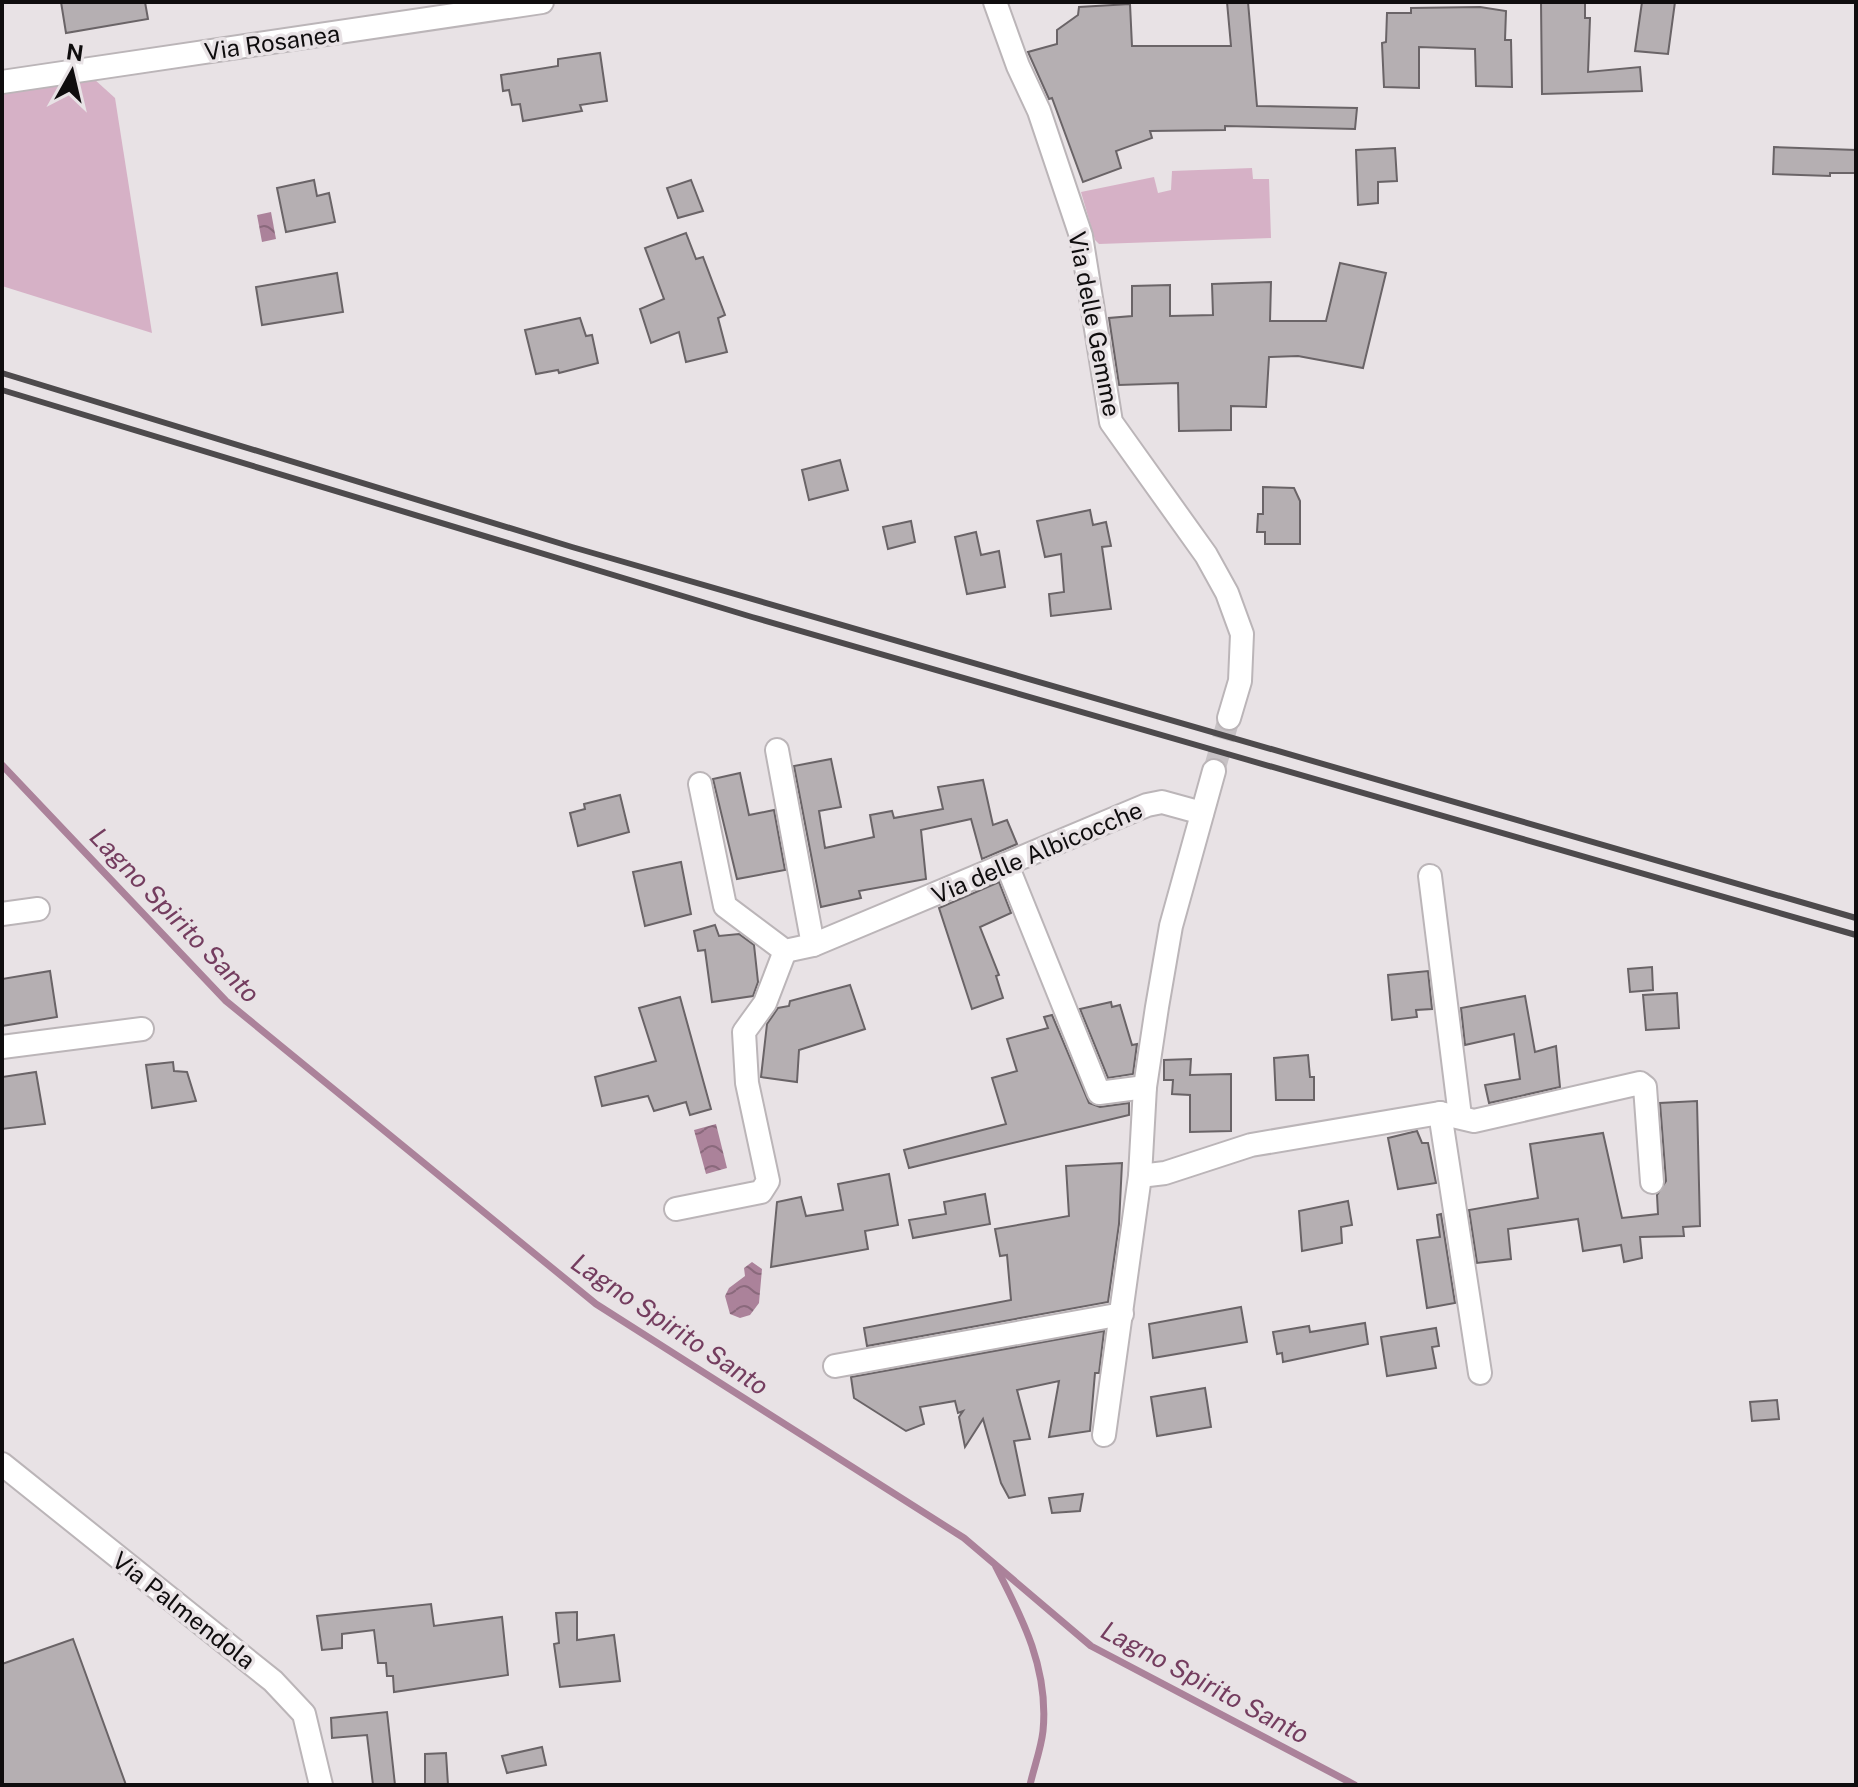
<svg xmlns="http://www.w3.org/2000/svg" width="1858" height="1787" viewBox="0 0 1858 1787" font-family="'Public Sans',sans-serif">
	<defs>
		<pattern id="water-waves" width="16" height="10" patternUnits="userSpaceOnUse" patternTransform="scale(2)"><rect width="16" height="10" fill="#ab829a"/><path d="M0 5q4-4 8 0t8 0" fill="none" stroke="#8a697c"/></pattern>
	</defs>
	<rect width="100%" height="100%" fill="#e8e2e5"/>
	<g fill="#d6b1c6">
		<polygon points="94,79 115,98 152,333 2,286 2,93"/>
		<polygon points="1252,168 1253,179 1269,179 1271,238 1099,244 1095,240 1081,192 1154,177 1158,193 1171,190 1172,171"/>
	</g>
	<g fill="url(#water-waves)">
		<polygon points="271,212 276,239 262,242 257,215"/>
		<polygon points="716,1124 727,1168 706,1174 694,1130"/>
		<polygon points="752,1262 762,1269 759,1303 750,1315 740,1318 730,1314 725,1296 729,1288 745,1276 744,1268"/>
	</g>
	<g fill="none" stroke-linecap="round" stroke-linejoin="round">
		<g stroke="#ab829a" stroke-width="7">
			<polyline points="2,765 226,1001 596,1304 964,1538 1091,1646 1355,1785"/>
			<path d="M996,1567c27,52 53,103 47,164 -2,18 -9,36 -13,54"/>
		</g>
	</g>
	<g fill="#b5afb2" stroke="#6a6467" stroke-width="2">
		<polygon points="61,2 145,2 148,19 66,33"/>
		<polygon points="1227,2 1248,2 1257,106 1357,108 1355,129 1225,126 1225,130 1150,131 1152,138 1116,151 1121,168 1083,182 1052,98 1049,99 1028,52 1057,44 1057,30 1078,15 1079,7 1130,4 1132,46 1231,46"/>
		<polygon points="1541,2 1585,2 1585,18 1590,18 1588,72 1640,67 1642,91 1542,94"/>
		<polygon points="1642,2 1675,2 1668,54 1635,51"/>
		<polygon points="1480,7 1506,11 1505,40 1511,40 1512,87 1476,86 1475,49 1419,47 1419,88 1384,87 1382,43 1386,42 1387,13 1411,13 1411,8"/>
		<polygon points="600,53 607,101 580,105 582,111 523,121 520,104 512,105 509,90 503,91 501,75 558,66 558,59"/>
		<polygon points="1774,147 1856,150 1856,173 1830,173 1830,176 1773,174"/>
		<polygon points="1395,148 1397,181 1378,182 1378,203 1358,205 1356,150"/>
		<polygon points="314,180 317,196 329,193 335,222 286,232 277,188"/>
		<polygon points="691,180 703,211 678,218 667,188"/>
		<polygon points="686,233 696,259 703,257 725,315 718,318 727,352 686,362 679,332 651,343 640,309 664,299 645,248"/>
		<polygon points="1340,263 1386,273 1363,368 1298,356 1269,357 1266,407 1231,406 1231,430 1179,431 1178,383 1119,385 1109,318 1132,316 1132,286 1170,285 1170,316 1213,315 1212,284 1271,282 1270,321 1326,321"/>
		<polygon points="337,273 343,312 262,325 256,287"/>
		<polygon points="580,318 586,336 592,335 598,363 559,373 558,370 536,374 525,330"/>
		<polygon points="840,460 848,490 809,500 802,470"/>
		<polygon points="1263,487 1294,488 1300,501 1300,544 1265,544 1265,532 1257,532 1258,514 1263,514"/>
		<polygon points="1090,510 1093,525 1106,522 1111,546 1102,547 1111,609 1051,616 1049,594 1064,592 1061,554 1045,557 1037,521"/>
		<polygon points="911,521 915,542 888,549 883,527"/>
		<polygon points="976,532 981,555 999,551 1005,587 967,594 955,537"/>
		<polygon points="831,759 841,807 819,811 825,848 874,837 870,815 892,811 894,818 943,809 938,787 983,780 993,825 1007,820 1017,844 982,859 971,819 921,830 926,879 859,891 861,898 821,907 794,766"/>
		<polygon points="740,773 749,815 774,810 785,870 737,879 713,779"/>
		<polygon points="620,795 629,832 578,846 570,813 585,809 584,804"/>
		<polygon points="681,862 691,914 645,926 633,872"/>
		<polygon points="999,882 1011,913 980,927 999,975 996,976 1003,998 972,1009 939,908"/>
		<polygon points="715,925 719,936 739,934 754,945 758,982 753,996 712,1002 705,950 698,951 694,931"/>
		<polygon points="1652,967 1653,990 1630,992 1628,969"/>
		<polygon points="50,971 57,1017 2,1026 2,979"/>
		<polygon points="1428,971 1432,1009 1416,1010 1417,1017 1392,1020 1388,975"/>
		<polygon points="850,985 865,1029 799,1050 797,1082 761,1077 767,1024 778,1008 789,1006 790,1001"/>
		<polygon points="1677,993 1679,1028 1646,1030 1643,995"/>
		<polygon points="1525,996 1535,1052 1556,1046 1560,1087 1489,1103 1485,1085 1520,1079 1514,1034 1465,1045 1461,1008"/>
		<polygon points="680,997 711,1109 690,1115 686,1102 654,1111 648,1096 602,1106 595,1077 656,1061 639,1008"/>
		<polygon points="1111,1002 1112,1007 1120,1005 1132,1045 1137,1044 1133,1074 1108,1078 1080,1009"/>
		<polygon points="1052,1015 1089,1103 1100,1107 1129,1103 1129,1115 909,1168 904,1150 1006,1124 992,1078 1017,1071 1007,1039 1048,1028 1044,1017"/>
		<polygon points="1308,1055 1310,1077 1314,1077 1314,1100 1276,1100 1274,1058"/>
		<polygon points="1191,1059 1190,1075 1231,1074 1231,1131 1190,1132 1190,1095 1172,1094 1173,1080 1164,1080 1164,1060"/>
		<polygon points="173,1062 174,1071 187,1072 196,1101 152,1108 146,1065"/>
		<polygon points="36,1072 45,1124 2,1129 2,1077"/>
		<polygon points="1697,1101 1700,1226 1683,1227 1684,1236 1640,1237 1642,1258 1624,1262 1621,1245 1583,1251 1578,1219 1508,1229 1511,1259 1477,1263 1469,1210 1538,1198 1530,1144 1603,1133 1622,1218 1658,1214 1657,1195 1666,1181 1660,1103"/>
		<polygon points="1417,1131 1422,1143 1428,1143 1436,1183 1398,1189 1388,1138"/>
		<polygon points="1122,1163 1119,1224 1108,1302 867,1346 864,1328 1011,1300 1007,1255 1000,1256 995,1229 1069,1216 1066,1166"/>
		<polygon points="889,1174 898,1225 865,1231 868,1249 771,1267 777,1202 801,1197 806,1216 843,1210 838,1184"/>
		<polygon points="985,1194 990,1224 913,1238 909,1220 946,1214 944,1202"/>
		<polygon points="1348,1201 1352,1225 1341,1227 1342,1243 1302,1251 1299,1211"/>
		<polygon points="1441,1214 1455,1303 1427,1308 1417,1240 1440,1237 1437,1215"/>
		<polygon points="1241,1307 1247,1342 1153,1358 1149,1324"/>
		<polygon points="1365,1323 1368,1344 1283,1362 1282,1353 1277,1354 1273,1332 1309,1326 1310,1332"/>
		<polygon points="1436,1328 1439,1346 1432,1347 1436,1368 1387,1376 1381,1337"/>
		<polygon points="1104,1331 1099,1373 1095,1373 1090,1431 1049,1437 1059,1381 1017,1390 1030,1439 1014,1441 1025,1495 1009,1498 1001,1483 983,1419 965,1447 959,1417 963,1411 958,1413 955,1401 920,1407 924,1424 906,1431 854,1398 851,1377"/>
		<polygon points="1205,1388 1211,1427 1157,1436 1151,1397"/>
		<polygon points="1777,1400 1779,1419 1752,1421 1750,1402"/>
		<polygon points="1083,1494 1080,1511 1052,1513 1049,1498"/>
		<polygon points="431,1604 434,1626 502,1617 508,1675 394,1692 393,1676 387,1676 386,1663 378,1663 374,1630 342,1634 342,1648 322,1650 317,1616"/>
		<polygon points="577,1612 577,1640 614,1635 620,1681 560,1687 554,1644 559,1643 556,1613"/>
		<polygon points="73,1639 126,1785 2,1785 2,1664"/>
		<polygon points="387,1712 395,1785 373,1785 367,1735 332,1738 331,1718"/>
		<polygon points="542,1747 546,1765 507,1773 502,1756"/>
		<polygon points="446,1753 448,1785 425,1785 425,1754"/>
	</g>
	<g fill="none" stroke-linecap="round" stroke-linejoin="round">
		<polyline stroke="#c7c2c5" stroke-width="22" stroke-dasharray="22 11" stroke-linecap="butt" points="1214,771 1229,718"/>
		<g stroke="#bbb5b8" stroke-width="26">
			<g id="street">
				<polyline points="995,2 1018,66 1039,111 1081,236 1111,422 1206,555 1227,593 1242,634 1240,681 1229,718"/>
				<polyline points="2,82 542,2"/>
				<polyline points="777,750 813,945"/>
				<polyline points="700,784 725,906 785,951 813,945 1147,805 1162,802 1202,813"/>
				<polyline points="1007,865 1099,1093 1145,1087"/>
				<polyline points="1430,876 1460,1116"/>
				<polyline points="2,914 38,909"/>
				<polyline points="2,1047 142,1029"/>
				<polyline points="1440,1113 1480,1373"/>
				<polyline points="1140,1176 1165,1173 1251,1145 1440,1113 1474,1121 1640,1083 1645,1087 1652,1182"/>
				<polyline points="676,1209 761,1192 768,1181 747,1083 744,1032 765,1003 785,951"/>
				<polyline points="835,1366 1122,1314"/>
				<polyline points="1104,1435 1140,1176 1145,1087 1157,1007 1171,926 1214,771"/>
				<polyline points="2,1464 273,1681 304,1714 321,1785"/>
			</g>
		</g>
		<use href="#street" stroke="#fff" stroke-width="22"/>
		<g stroke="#4d4a4c" stroke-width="6">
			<polyline points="2,373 572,547 1856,918"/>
			<polyline points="2,390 752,617 1856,935"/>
		</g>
	</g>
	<g text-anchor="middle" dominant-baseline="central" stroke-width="7" stroke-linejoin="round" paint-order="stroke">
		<g font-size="24" fill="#0f0d0e" stroke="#e8e2e5">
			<text transform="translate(272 42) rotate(-8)">Via Rosanea</text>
			<text transform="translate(1095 324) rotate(79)">Via delle Gemme</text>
			<text transform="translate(1037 852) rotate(-23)">Via delle Albicocche</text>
			<text transform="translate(184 1610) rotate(38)">Via Palmendola</text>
		</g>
		<g font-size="26" font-style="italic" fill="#743d5f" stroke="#e8e2e5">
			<text transform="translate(175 915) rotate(46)">Lagno Spirito Santo</text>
			<text transform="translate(670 1324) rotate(34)">Lagno Spirito Santo</text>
			<text transform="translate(1205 1682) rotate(28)">Lagno Spirito Santo</text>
		</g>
	</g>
	<rect width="1858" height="1787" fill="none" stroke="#0f0d0e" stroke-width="8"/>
	<g transform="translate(72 72) rotate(8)" stroke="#e8e2e5" stroke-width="6" paint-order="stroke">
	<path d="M0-6L14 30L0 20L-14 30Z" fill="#0f0d0e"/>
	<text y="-12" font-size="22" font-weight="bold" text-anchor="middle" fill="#0f0d0e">N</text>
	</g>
</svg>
